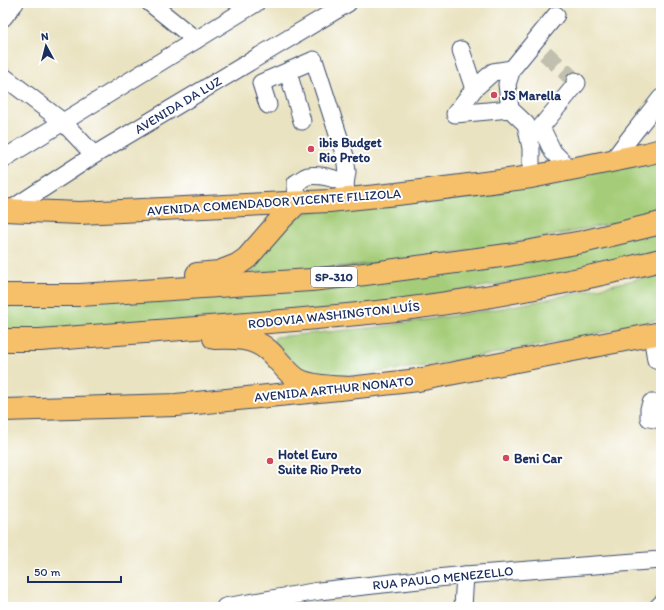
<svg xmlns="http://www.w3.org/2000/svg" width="664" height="610" viewBox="0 0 664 610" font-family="Itim,sans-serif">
	<rect width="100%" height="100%" fill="#fff"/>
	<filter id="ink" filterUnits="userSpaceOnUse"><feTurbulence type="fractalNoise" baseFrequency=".025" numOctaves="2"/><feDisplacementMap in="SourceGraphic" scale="8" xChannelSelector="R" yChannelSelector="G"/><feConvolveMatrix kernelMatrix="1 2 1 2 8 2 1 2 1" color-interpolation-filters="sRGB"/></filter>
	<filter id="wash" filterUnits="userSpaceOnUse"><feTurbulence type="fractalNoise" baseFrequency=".012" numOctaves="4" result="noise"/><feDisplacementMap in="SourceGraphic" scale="16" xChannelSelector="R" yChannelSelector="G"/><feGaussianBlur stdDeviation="0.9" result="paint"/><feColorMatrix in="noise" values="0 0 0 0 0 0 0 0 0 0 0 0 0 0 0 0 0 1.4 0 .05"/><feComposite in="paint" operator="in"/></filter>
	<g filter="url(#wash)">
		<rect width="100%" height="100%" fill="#eae3c1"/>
		<g fill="#a5cd79" stroke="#607e6c">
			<path d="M661,158v54l-5,2c-65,14 -130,28 -196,38 -70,11 -142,17 -213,21l47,-54 15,-7z"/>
			<polygon points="661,231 661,252 594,268 348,309 3,333 3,302 41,302"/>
			<polygon points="661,274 661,319 558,342 431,365 332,378 307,376 274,342 274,339 276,337 379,327 491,310 535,302"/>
		</g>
	</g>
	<g filter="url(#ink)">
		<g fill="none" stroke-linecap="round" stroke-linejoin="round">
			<polyline stroke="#c1bfad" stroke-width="17" stroke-dasharray="17 8" stroke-linecap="butt" points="545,53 575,81"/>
			<g stroke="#3a4a6d" stroke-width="19">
				<g id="minor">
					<polyline points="150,3 196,40"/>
					<polyline points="3,18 15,3"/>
					<polyline points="461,50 474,89"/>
					<polyline points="288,72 302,121"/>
					<polyline points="3,76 63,122 94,155"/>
					<polyline points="268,105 261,83 314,60 345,156 347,172 345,184"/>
					<polyline points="510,109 507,84 512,69"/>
					<polyline points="3,159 256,3"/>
					<polyline points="613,160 625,144 661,98"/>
					<polyline points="570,169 553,152 541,127 577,83 575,81"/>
					<polyline points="531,177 531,148 526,124 510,109 455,114 474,89 493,72 512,69 556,15"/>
					<path d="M297,203l-1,-20c4,-2 8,-6 12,-7 11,-2 28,2 37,8l1,11"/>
					<polyline points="10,210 94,155 348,3"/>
					<polyline points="652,335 656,360 661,362"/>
					<polyline points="661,403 651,403 649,409 649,418 661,420"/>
					<polyline points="225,607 319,591 465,575 661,560"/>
					<polyline points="463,607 465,575"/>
					<polyline points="658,607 661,604"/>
				</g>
			</g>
			<g stroke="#3a4a6d" stroke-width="24">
				<g id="major">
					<polyline points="3,210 80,213 329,201 397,194 531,177 646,154 661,150"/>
					<polyline points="3,410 176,405 349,388 418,380 661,333"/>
				</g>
			</g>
			<g stroke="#3a4a6d" stroke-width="24">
				<g id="highway">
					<polyline points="197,274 219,272 237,265 247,258 281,219 297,203"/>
					<polyline points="3,295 80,295 311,280 365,274 508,255 582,242 661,223"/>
					<path d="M214,338c19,-1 40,-1 55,13 10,9 17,21 28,28 13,8 37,8 52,9"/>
					<path d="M3,340h37c122,-10 244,-17 364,-31 87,-11 173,-28 257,-49"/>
				</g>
			</g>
			<use href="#minor" stroke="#fff" stroke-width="17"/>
			<use href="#major" stroke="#f6c06b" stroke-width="22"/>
			<use href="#highway" stroke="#f6c06b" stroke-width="22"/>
		</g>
	</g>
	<g fill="#d1495b" stroke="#fff" stroke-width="1.5">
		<circle cx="494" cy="95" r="4"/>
		<circle cx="311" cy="149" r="4"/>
		<circle cx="506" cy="458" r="4"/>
		<circle cx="270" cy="461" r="4"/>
	</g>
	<g text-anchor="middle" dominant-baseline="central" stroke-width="4" stroke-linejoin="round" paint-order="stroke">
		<rect fill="#fff" stroke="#5f6d8e" stroke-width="1" x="311" y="267" width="46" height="20" rx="3"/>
		<g font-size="12" font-weight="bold" fill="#1b2f5e">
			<text x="334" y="277">SP-310</text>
		</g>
		<g font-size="13" font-weight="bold" fill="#1b2f5e" stroke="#fff" text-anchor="start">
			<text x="502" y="95">JS Marella</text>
			<text x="319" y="142">ibis Budget<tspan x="319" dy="15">Rio Preto</tspan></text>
			<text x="278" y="454">Hotel Euro<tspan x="278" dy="15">Suite Rio Preto</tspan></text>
			<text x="514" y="458">Beni Car</text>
		</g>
		<g font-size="13" fill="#1b2f5e" stroke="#fff">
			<text transform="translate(178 105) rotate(-31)">AVENIDA DA LUZ</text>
			<text transform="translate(274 202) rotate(-4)">AVENIDA COMENDADOR VICENTE FILIZOLA</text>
			<text transform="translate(334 315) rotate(-6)">RODOVIA WASHINGTON LUÍS</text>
			<text transform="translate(334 389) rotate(-6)">AVENIDA ARTHUR NONATO</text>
			<text transform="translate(443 578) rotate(-6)">RUA PAULO MENEZELLO</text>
		</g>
	</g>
	<rect width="664" height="610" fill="none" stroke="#fff" stroke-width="16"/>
	<g transform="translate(46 46) rotate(353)" stroke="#ffffff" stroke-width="3" paint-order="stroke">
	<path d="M0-3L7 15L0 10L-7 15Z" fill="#1b2f5e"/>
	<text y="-6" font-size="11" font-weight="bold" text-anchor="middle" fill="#1b2f5e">N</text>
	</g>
	<path d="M28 576v6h93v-6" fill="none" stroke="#1b2f5e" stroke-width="2"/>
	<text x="34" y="576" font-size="12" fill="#1b2f5e" stroke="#ffffff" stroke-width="3" paint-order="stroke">50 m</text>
</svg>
